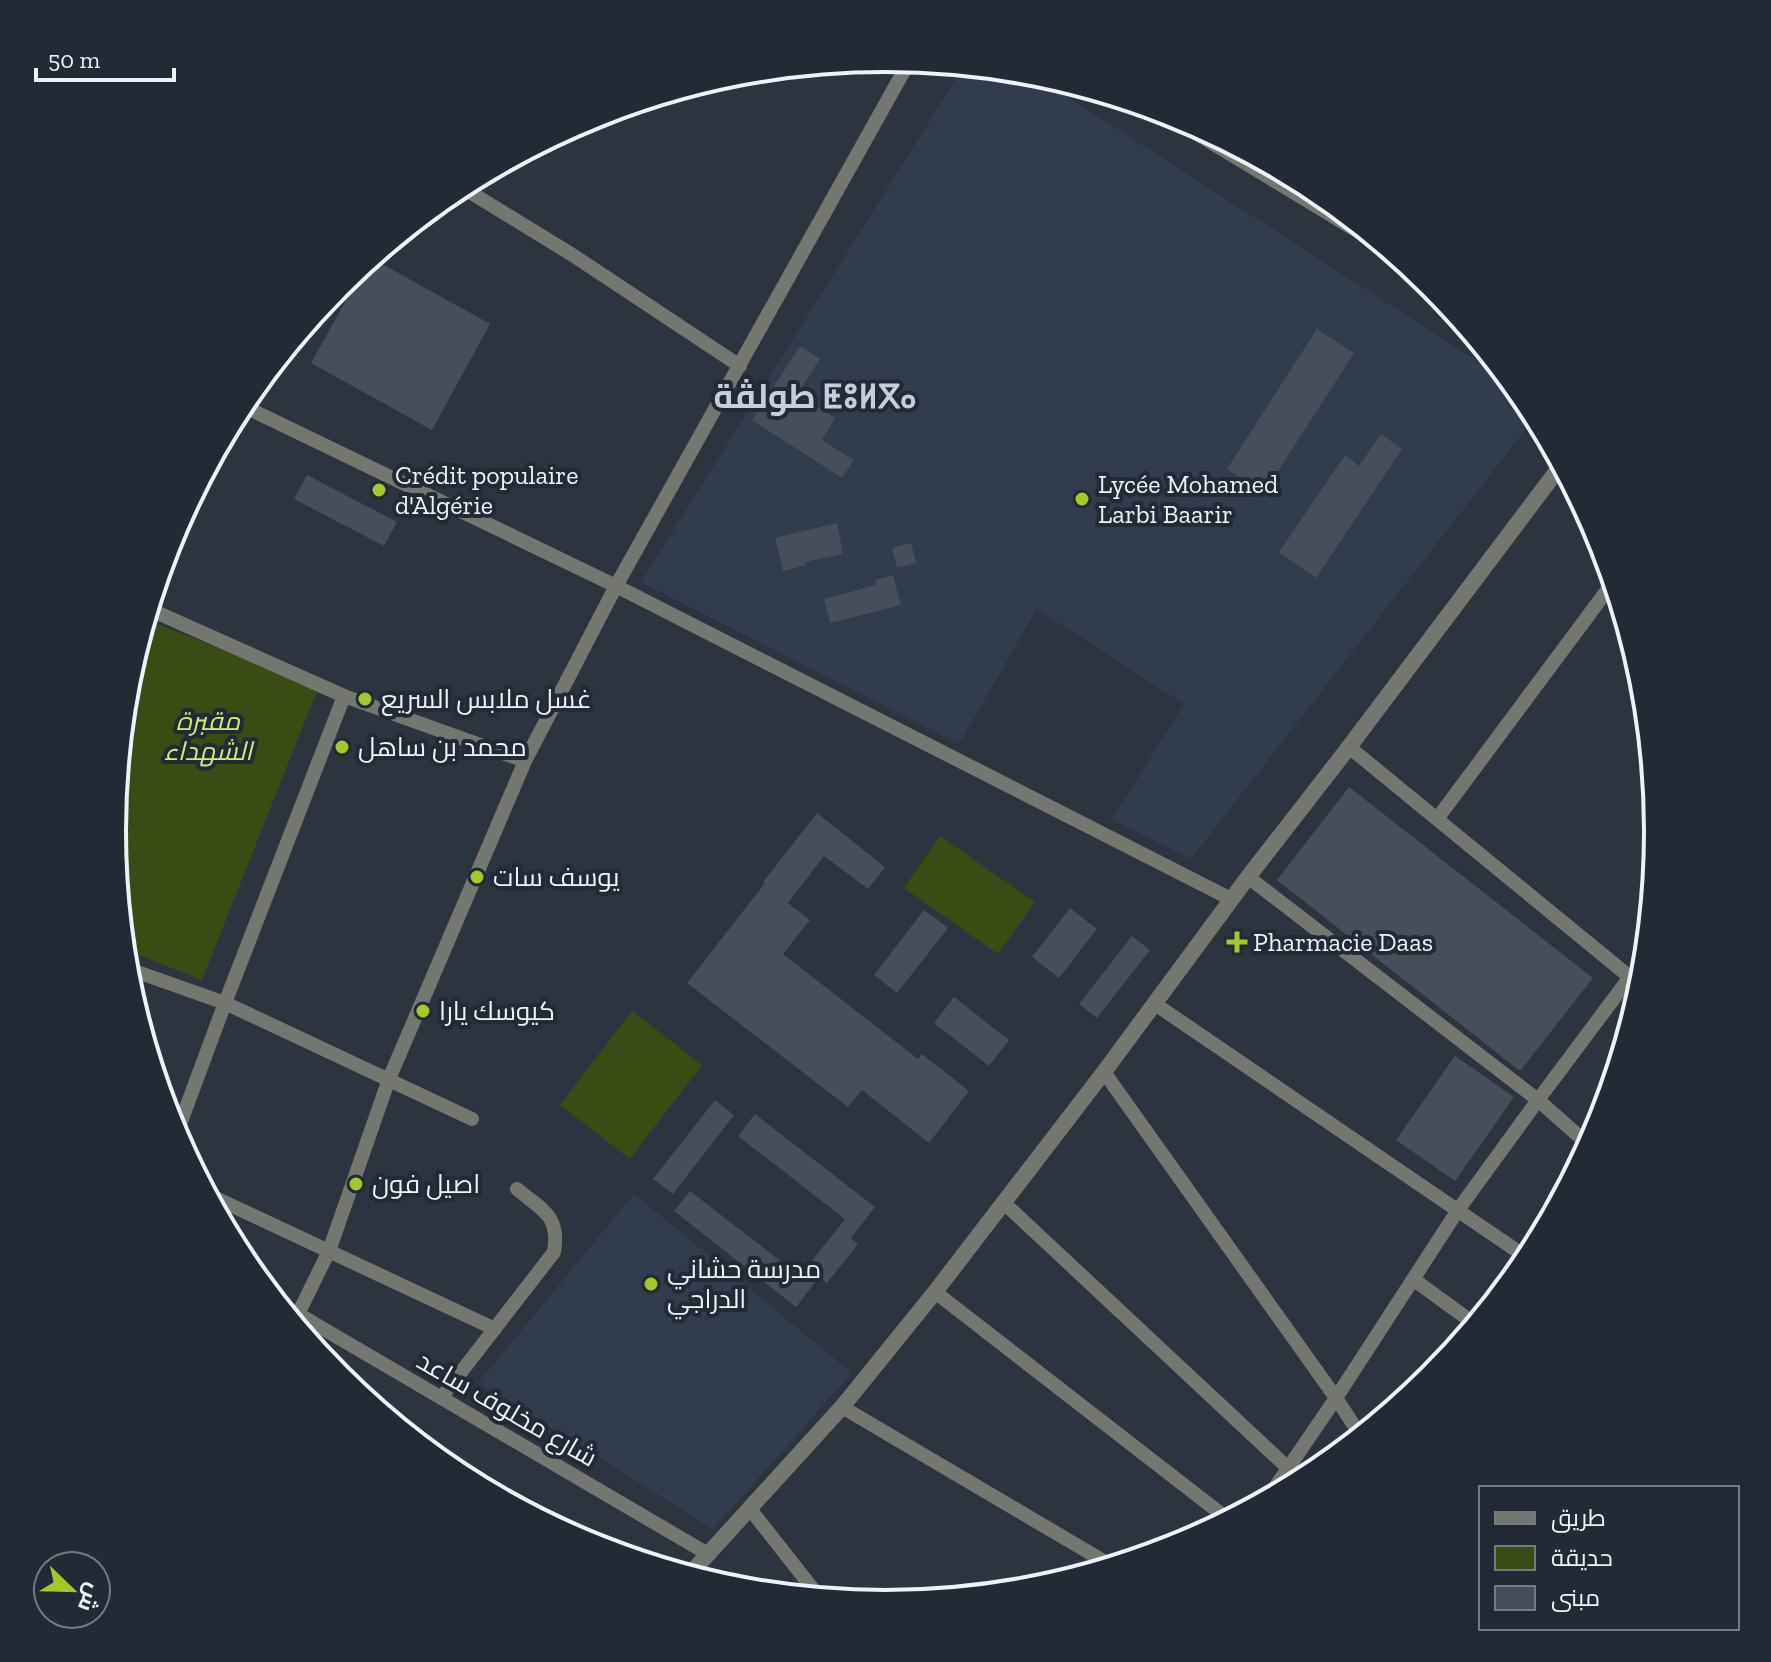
<svg xmlns="http://www.w3.org/2000/svg" width="1771" height="1662" viewBox="0 0 1771 1662" font-family="'Zilla Slab',Cairo,'Noto Sans Tifinagh',serif">
	<style>
		.built { fill: #313c4d }
		.green { fill: #3b4b14 }
		.building { fill: #464e5a }
		.lines { fill: none; stroke-linecap: round; stroke-linejoin: round }
		.minor { stroke: #747770; stroke-width: 14 }
		.tertiary { stroke: #747770; stroke-width: 16 }
		.poi-dot { fill: #a1c92a; stroke: #232a35; stroke-width: 3 }
		.labels { text-anchor: middle; stroke-width: 8; stroke-linejoin: round; paint-order: stroke }
		.poi-label { font-size: 26px; fill: #edf2f9; stroke: #232a35; text-anchor: start }
		.park-label { font-size: 26px; font-style: italic; fill: #cbf079; stroke: #232a35 }
		.street-label { font-size: 26px; fill: #edf2f9; stroke: #232a35 }
		.district-label { font-size: 34px; font-weight: bold; fill: #c4cedc; stroke: #232a35 }
		.rim { fill: none; stroke: #edf2f9; stroke-width: 4 }
	</style>
	<rect width="100%" height="100%" fill="#2d343f"/>
	<path class="built" d="M964,66l65,6 487,314 12,16 8,14 -345,443 -79,-40 72,-115 -147,-95 -78,135 -318,-162z
		M634,1194l218,179 -139,156 -234,-147z
		M444,1464h1l179,91 -35,-10 -133,-72z"/>
	<path class="green" d="M146,620l173,66 -117,294 -78,-31 -11,-118 14,-151z
		M940,836l95,66 -37,52 -94,-66z
		M632,1011l70,54 -72,94 -70,-54z"/>
	<path class="building" d="M371,258l119,66 -58,106 -121,-67 57,-102z
		M1317,329l37,24 -90,140 -37,-24z
		M800,346l20,13 -23,35 38,24 -13,22 32,20 -12,18 -90,-58z
		M1381,434l21,15 -86,129 -37,-26 66,-97 14,11z
		M307,475l90,47 -13,24 -90,-47z
		M837,523l6,31 -38,8 1,3 -23,6 -8,-33z
		M911,543l5,20 -19,5 -5,-20z
		M893,575l8,30 -71,18 -6,-24 52,-14 -1,-5z
		M1349,787l244,191 -73,93 -243,-191z
		M817,813l68,54 -17,22 -44,-33 -36,47 22,17 -27,34 135,105 4,-5 47,37 -40,52 -67,-53 -14,17 -161,-124 78,-100 -2,-1z
		M1070,908l27,21 -38,49 -27,-21z
		M924,910l24,18 -51,65 -23,-18z
		M1132,936l18,14 -53,68 -18,-14z
		M954,997l55,43 -20,26 -55,-43z
		M1455,1056l59,41 -59,84 -59,-41z
		M715,1100l19,15 -61,79 -20,-15z
		M755,1114l120,93 -24,31 7,6 -31,39 -8,-6 -23,30 -122,-96 16,-20 110,85 45,-57 -107,-83z"/>
	<g class="lines">
		<path class="minor" d="M1156,109l239,145
			M460,186l111,68 169,112
			M241,405l375,181 615,313
			M149,609l195,87
			M1349,747l293,240
			M1437,819l177,-238
			M1248,877l290,223 52,46
			M126,968l99,35 119,-307 181,65
			M130,991l7,-18
			M1155,1004l374,255
			M1104,1072l232,326 25,38
			M176,1135l49,-132 247,116
			M207,1194l288,135
			M1003,1202l285,266
			M1413,1279l63,46
			M935,1292l294,228
			M281,1307l17,7 410,240
			M298,1314l31,-63 60,-172 136,-318 91,-175 294,-526
			M441,1398l113,-146c6,-37 -11,-41 -37,-63
			M842,1407l270,159
			M1267,1499l69,-101 122,-188 80,-110 92,-123
			M750,1509l70,89"/>
		<path class="tertiary" d="M689,1575l153,-168 93,-115 169,-220 144,-195 101,-130 213,-283"/>
	</g>
	<g class="poi-dot">
		<circle cx="379" cy="490" r="8"/>
		<circle cx="1082" cy="499" r="8"/>
		<circle cx="365" cy="699" r="8"/>
		<circle cx="342" cy="747" r="8"/>
		<circle cx="477" cy="877" r="8"/>
		<path d="M1233 930h8v8h8v8h-8v8h-8v-8h-8v-8h8z"/>
		<circle cx="423" cy="1011" r="8"/>
		<circle cx="356" cy="1184" r="8"/>
		<circle cx="651" cy="1284" r="8"/>
	</g>
	<g class="labels">
		<g class="poi-label">
			<text x="395" y="484">Crédit populaire<tspan x="395" dy="30">d'Algérie</tspan></text>
			<text x="1098" y="493">Lycée Mohamed<tspan x="1098" dy="30">Larbi Baarir</tspan></text>
			<text x="381" y="708">غسل ملابس السريع</text>
			<text x="358" y="756">محمد بن ساهل</text>
			<text x="493" y="886">يوسف سات</text>
			<text x="1253" y="951">Pharmacie Daas</text>
			<text x="439" y="1020">كيوسك يارا</text>
			<text x="372" y="1193">اصيل فون</text>
			<text x="667" y="1278">مدرسة حشاني<tspan x="667" dy="30">الدراجي</tspan></text>
		</g>
		<g class="park-label">
			<text x="208" y="730">مقبرة<tspan x="208" dy="30">الشهداء</tspan></text>
		</g>
		<g class="street-label">
			<text transform="translate(507 1409) rotate(30)" y="9">شارع مخلوف ساعد</text>
		</g>
		<g class="district-label">
			<text x="815" y="408">طولڤة ⵟⵓⵍⴳⴰ</text>
		</g>
	</g>
	<path d="M0 0H1771V1662H0ZM126 831a759 759 0 1 1 1518 0a759 759 0 1 1-1518 0Z" fill="#232a35" fill-rule="evenodd"/>
	<path class="rim" d="M126 831a759 759 0 1 1 1518 0a759 759 0 1 1-1518 0Z"/>
	<rect x="1479" y="1486" width="260" height="144" fill="#232a35" stroke="#747a83" stroke-width="2"/>
	<rect x="1495" y="1512" width="40" height="12" fill="#747770" stroke="#747a83" stroke-width="2"/>
	<text x="1551" y="1526" font-size="24" fill="#edf2f9">طريق</text>
	<rect x="1495" y="1546" width="40" height="24" fill="#3b4b14" stroke="#747a83" stroke-width="2"/>
	<text x="1551" y="1566" font-size="24" fill="#edf2f9">حديقة</text>
	<rect x="1495" y="1586" width="40" height="24" fill="#464e5a" stroke="#747a83" stroke-width="2"/>
	<text x="1551" y="1606" font-size="24" fill="#edf2f9">مبنى</text>
	<g transform="translate(72 1590) rotate(113)"><circle r="38" fill="#232a35" stroke="#747a83" stroke-width="2"/>
	<path d="M0-6L14 30L0 20L-14 30Z" fill="#a1c92a"/>
	<text y="-12" font-size="22" font-weight="bold" text-anchor="middle" fill="#edf2f9">ش</text>
	</g>
	<path d="M36 68v12h138v-12" fill="none" stroke="#edf2f9" stroke-width="4"/>
	<text x="48" y="68" font-size="24" fill="#edf2f9" stroke="#232a35" stroke-width="6" paint-order="stroke">50 m</text>
</svg>
